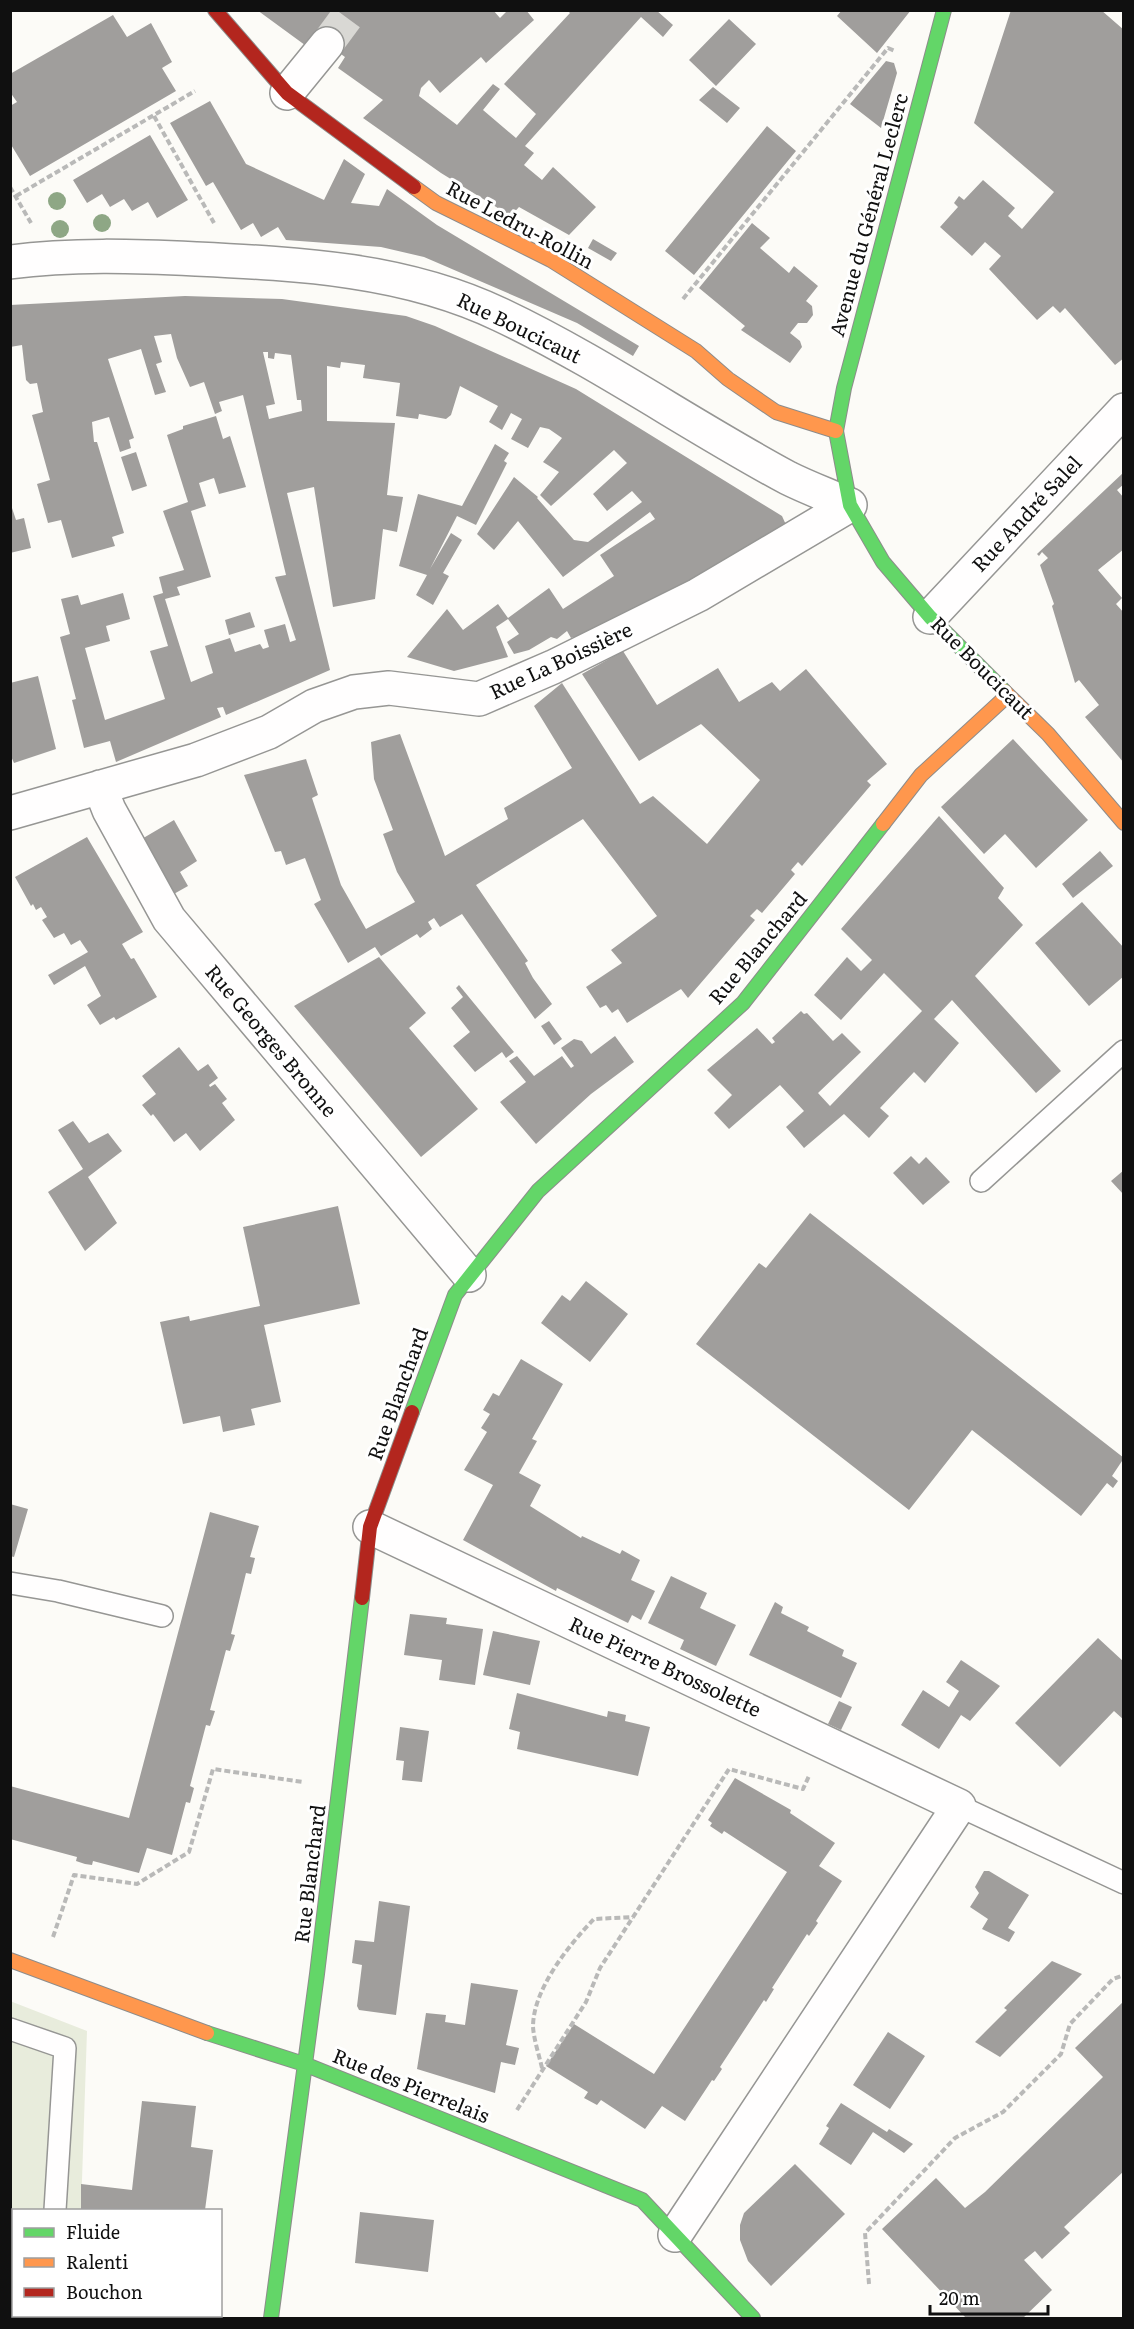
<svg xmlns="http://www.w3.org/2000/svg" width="1134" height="2329" viewBox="0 0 1134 2329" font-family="Literata,serif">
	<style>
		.cemetery { fill: #e8ecdc }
		.building { fill: #a09e9c; fill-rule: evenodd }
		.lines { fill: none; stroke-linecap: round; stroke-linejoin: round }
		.street-tunnel { stroke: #d9d8d4; stroke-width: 33; stroke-dasharray: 33 16; stroke-linecap: butt }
		.lane-casing { stroke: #969694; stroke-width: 24 }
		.street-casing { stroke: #969694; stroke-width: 36 }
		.fast-casing { stroke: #8d8c8b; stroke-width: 16 }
		.slow-casing { stroke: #8d8c8b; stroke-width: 16 }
		.jam-casing { stroke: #8d8c8b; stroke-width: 16 }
		.path { stroke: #b9b9b8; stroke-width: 4; stroke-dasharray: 6 3; stroke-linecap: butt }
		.lane { stroke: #fffefe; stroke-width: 21 }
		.street { stroke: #fffefe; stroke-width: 33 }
		.fast { stroke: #63d668; stroke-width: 14 }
		.slow { stroke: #ff974d; stroke-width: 14 }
		.jam { stroke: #b3261e; stroke-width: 14 }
		.tree { fill: #8ea785 }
		.labels { text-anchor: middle; stroke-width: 6; stroke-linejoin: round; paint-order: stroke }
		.street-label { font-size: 20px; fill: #101010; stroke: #fff }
	</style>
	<rect width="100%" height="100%" fill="#fcfbf7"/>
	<path class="cemetery" d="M10,2001l77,30 -6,179h-67v106h63v2h-66z"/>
	<path class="building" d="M257,10h236l7,8 8,-8h18l8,10 -48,43 -5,-6 -41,36 -11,-13 -8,8 -2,8 38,29 36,-41 7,5 -17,21 33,28 20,-24 -32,-30 66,-71 -3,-3h89l17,15 -10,12 -22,-20 -116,129 9,7 -10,12 18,15 11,-13 43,40 -27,28 -50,-28 -8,9 -70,-43 -78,-55 20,-18 -45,-32 7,-11 -28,-20 -8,11z
		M842,10h69l-34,43 -40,-37z
		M1011,10h90l23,20v328l-9,7 -50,-57 -5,5 -7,-7 -16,14 -48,-51 12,-13 -16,-14 -13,14 -32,-29 18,-20 -4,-4 5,-7 5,4 19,-20 32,28 -7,8 14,13 32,-37 -80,-69z
		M113,15l14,22 24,-14 21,39 -10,6 14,23 -146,85 -20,-33v-37l7,-4 -7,-10v-18z
		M729,19l27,25 -40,42 -27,-26z
		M886,61l8,2 3,10 -16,55 -31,-24z
		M713,87l27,21 -13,15 -28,-23z
		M210,101l36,63 78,36 20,-41 21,15 -14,29 28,3 8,-17 50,36 202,121 -6,10 -56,-33 -153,-66 -43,-10 -95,-7 -8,-13 -17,10 -8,-14 -12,7 -28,-48 -7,4 -36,-63z
		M767,126l29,25 -102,124 -29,-24z
		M150,135l38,65 -31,18 -9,-16 -16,9 -8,-12 -14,8 -8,-13 -15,9 -14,-23z
		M752,223l18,15 -10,10 29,25 5,-7 24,20 -12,15 6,5 1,9 -6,8h-9l-8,10 10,8 2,6 -12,16 -49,-33 4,-4 -46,-38z
		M593,239l24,14 -6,8 -23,-13z
		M185,296l97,3 124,17 29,10 141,63 206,127 5,11 -167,97 -49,14 -4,-7 -10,8 -6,-2 -22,13 -15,4 -7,-12 12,-8 -11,-15 -12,8 12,30 -54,14 -47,-14 40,-48 16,21 35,-26 10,14 41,-30 14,21 51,-33 -14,-21 55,-36 -5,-7 -87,65 -45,-56 -24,29 -17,-16 37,-57 24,20 -1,1 37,42 14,2 54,-40 -10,-11 -25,20 -14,-17 34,-31 -13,-13 -63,56 -11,-11 19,-23 -16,-10 19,-24 -13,-9 -9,-2 -12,21 -17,-9 11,-20 -11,-6 -9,17 -13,-8 9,-16 -38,-20 -9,29 -5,4 -27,-5 -1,5 -22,-3 4,-33 -37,-5 2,-13 -24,-3 -1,6 -13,-2v55l68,2 -8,72 16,2 -6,35 -14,-3 -8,70 -42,8 -19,-120 -27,6 43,177 -104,45 -3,-8 -6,1 4,9 -105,45 -6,-21 -26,7 -12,-48 4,-1 -16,-62 10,-3 -9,-35 17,-4 3,10 42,-12 7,26 -24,7 4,15 -25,7 20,72 60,-21 -15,-48 18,-5 -15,-50 10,-3 -4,-16 25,-7 -21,-59 25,-9 -21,-67 16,-6v-3l33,-10 7,23 7,-3 16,51 -27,7 -5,-16 -15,5 7,23 -15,5 20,66 -34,10 3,8 -15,4 26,83 22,-9 -8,-27 25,-8 5,14 25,-8 3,5 6,-2 -5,-17 21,-6 5,18 6,-2 -21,-63 11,-2 -43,-180 -24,7 3,9 -7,3 -11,-32 -14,5 -13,-29 -6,-24 -17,2 8,26 -6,2 10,28 -11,3 -14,-46 -33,10 26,79 -5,2 2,8 -11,4 -11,-35 -17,5 2,20h3l27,91 -12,4 3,9 -43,12 -11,-38 -13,3 -11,-39 13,-4 -18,-65 11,-3 -6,-29 -7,1 -4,-4 -4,-35 -12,2v-42zM263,352h5v6l6,1 1,-6 16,2 6,45h4l1,11 -33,8 -3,-13 9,-2z
		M495,444l14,9 -5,8 3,2 -31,62 -19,-9 -27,53 21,-36 11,7 -19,33 6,3 -16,29 -17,-10 11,-20 -28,-9 19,-72 44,12z
		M136,452l11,34 -15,5 -11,-34z
		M1124,472v12l-7,6 7,8v51l-26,21 24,28 -6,6 8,9v150l-39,-46 14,-12 -20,-25 -4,3 -23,-77 2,-2 -14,-39 8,-7 -6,-6 -3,4 -2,-2z
		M10,502l6,18 8,-2 7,30 -21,5z
		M250,612l5,15 -26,8 -4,-15z
		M623,651l34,54 61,-37 21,34 33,-20 8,9 26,-22 81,95 -20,17 4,4 -69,81 -4,-4 -7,8 4,4 -33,39 -5,-4 -7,7 5,4 -67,78 -7,-9 -54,34 -9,-14 -6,4 -6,-8 -6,3 -14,-21 36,-24 -11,-13 46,-34 -74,-97 -107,66 52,76 -3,2 8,15 19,26 -17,15 -73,-105 -22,13 -6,-9 -6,4 4,7 -12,9 -3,-4 -36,22 -6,-9 -27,16 -34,-59 7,-4 -16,-42 -19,7 -5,-14 -6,1 -31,-77 62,-16 12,36 -6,3 29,87 25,44 49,-27 -18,-30 -14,-38 10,-4 -19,-51 -3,-37 29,-8 45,122 63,-37 -4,-11 68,-40 -38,-62 28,-23 78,121 13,-8 54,48 53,-64 -59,-56 -62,37 -57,-87z
		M38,676l18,73 -42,14 -4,-9v-71z
		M1013,739l75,81 -52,48 -31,-34 -21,20 -43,-47z
		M939,816l65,72 -6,10 25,27 -48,51 86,95 -25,22 -84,-93 -18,19 25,24 -34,40 -11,-11 -34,36 9,8 -20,22 -25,-24 -40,34 -18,-21 18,-16 -24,-26 -51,44 -15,-16 18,-18 -25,-25 50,-42 15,16 3,-2 -3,-4 29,-27 3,3 3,-1 26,28 9,-8 19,19 -43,41 12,13 92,-95 -38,-38 -43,47 -27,-25 33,-38 14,14 11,-11 -31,-31z
		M174,820l23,41 -17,11 8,14 -16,9 -32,-55z
		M87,837l56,95 -21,12 9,15 3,-1 23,39 -41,23 -2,-3 -14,8 -13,-20 14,-9 -16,-30 -31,19 -6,-10 40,-23 -8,-12 -9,5 -7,-12 -10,5 -12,-18 5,-3 -6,-10 -5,3 -3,-6 -2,2 -16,-29z
		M1100,851l13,15 -40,32 -11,-14z
		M1082,902l42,46v28l-35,30 -54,-63z
		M379,957l47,56 -17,15 69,81 -57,48 -127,-151z
		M459,985l55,67 -8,6 -4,-6 -27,20 -22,-26 17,-14 -19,-24 12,-11 -7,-9z
		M549,1021l13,18 -8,6 -13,-19z
		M615,1036l19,26 -43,32 -55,50 -36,-42 26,-20 -17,-21 8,-5 17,20 28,-20 9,12 3,-2 -13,-18 13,-9 8,2 9,13z
		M179,1047l19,24 10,-7 10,14 -9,7 1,2 5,-3 12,15 -5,4 13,17 -35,31 -14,-18 -12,9 -21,-28 -2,2 -9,-11 14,-11 -14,-18z
		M73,1121l16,22 19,-10 14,18 -34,26 29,46 -32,28 -37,-59 35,-23 -25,-39z
		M911,1156l8,8 7,-7 24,25 -27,23 -30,-32z
		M1124,1170v25l-13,-14z
		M338,1206l22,98 -96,21 17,77 -30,7 4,16 -32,7 -3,-16 -37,8 -23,-102 29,-6 1,5 70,-15 -17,-79z
		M810,1213l314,245 -12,18 6,5 -5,7 -6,-5 -26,33 -109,-86 -63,80 -213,-166 63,-81 7,5z
		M586,1281l42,33 -38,48 -49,-39 21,-28 8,6z
		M521,1359l42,25 -31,55 5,2 -18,32 22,12 -11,21 51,32 1,-2 38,18 2,-4 18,10 -9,20 24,11 -14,29 -9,-5 -4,8 -71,-35 -1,3 -93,-51 30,-55 -29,-15 23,-38 -6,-4 9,-14 -7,-4 10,-17 6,3z
		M10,1504l18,5 -14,48 -4,-1z
		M210,1512l49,14 -9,31 5,1 -4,16 -5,-1 -15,61 4,1 -5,16 -4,-1 -16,60 5,1 -5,15 -4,-1 -16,61 4,2 -4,15 -4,-1 -14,53 -25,-7 -8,25 -46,-12 -1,4 -7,-1 -9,-3 1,-4 -67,-18v-53l119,32z
		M671,1576l36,17 -7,15 36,17 -20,41 -36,-17 4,-9 -36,-17z
		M775,1602l8,5 -2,6 28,14 -2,4 37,19 -2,6 15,7 -16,35 -92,-43z
		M410,1614l37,4 -1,6 37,5 -8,56 -36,-5 3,-20 -38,-5z
		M493,1631l47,10 -10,44 -47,-10z
		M1098,1638l26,24v58l-10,-9 -54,56 -45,-44z
		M961,1660l39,26 -30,35 -9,-6 -22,34 -38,-24 22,-35 26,17 10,-16 -13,-9z
		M517,1693l90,24 1,-6 18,4 -1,6 25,6 -12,49 -121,-27 3,-17 -11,-3z
		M839,1701l13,6 -11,23 -13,-6z
		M400,1727l29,4 -7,51 -20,-2 2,-19 -8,-1z
		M735,1778l56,32 -1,3 45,30 -16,23 23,15 -26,40 2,2 -9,13 -2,-2 -35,54 2,1 -8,13 -2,-2 -44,67 2,2 -8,12 -2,-1 -27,41 -23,-15 -17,23 -44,-29 -4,5 -13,-7 4,-6 -42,-26 28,-42 80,50 133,-202 -63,-41 -2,3 -12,-8 2,-3 -4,-3z
		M984,1871h5l40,24 -21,33 7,4 -6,10 -27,-13 6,-10 -18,-12 9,-14 -4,-6z
		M379,1901l31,5 -14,109 -37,-5 -2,-4 5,-41 -10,-2 3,-23 19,2z
		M1052,1961l30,13 -82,83 -25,-15 32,-32 -3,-2z
		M471,1983l47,7 -12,55 13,3 -4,17 -14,-3 -6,31 -78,-24 9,-56 20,2 -1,7 20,3z
		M1124,2001v170l-60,56 6,6 -28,26 -7,-8 -11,9 28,30 -29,28h-57l-84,-89 54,-51 29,30 20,-16 118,-115 -28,-29z
		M888,2032l37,24 -35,53 -37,-24z
		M142,2101l54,5 -5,41 22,3 -8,60h-124v-26l51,6z
		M841,2103l46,29 2,-3 24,15 -9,9 -31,-21 -22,33 -32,-21 10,-16 -3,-2z
		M795,2164l50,50 -74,72 -23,-25 -8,-21v-15l4,-12z
		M360,2212l74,8 -6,52 -73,-9z
		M143,2316h47v2h-48z"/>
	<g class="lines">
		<path class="street-tunnel" d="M327,44l25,-34"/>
		<g class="lane-casing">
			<path id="lane" d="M981,1181l143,-130
				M10,1583l48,8 104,25
				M959,1806l165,77
				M10,2029l55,19 -10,162
				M49,2318v-2"/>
		</g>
		<g class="street-casing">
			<path id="street" d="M287,93l40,-49
				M10,262c62,-8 124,-6 186,-3 104,5 209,10 305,56 99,47 190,111 287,163 20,10 42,18 62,27
				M930,617l194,-207
				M100,787l9,23 60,109 300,356
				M10,813l186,-53 73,-28 45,-26 40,-14 35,-4 90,11 74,-32 145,-72 152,-90
				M370,1527l589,279 -284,429"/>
		</g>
		<g class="fast-casing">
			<path id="fast" d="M944,10l-100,378 -8,43 14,74 33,57 47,55 74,74
				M412,1412l43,-117 83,-104 205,-188 140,-179
				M207,2033l97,31 338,136 111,118
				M271,2318l46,-344 45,-376"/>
		</g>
		<g class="slow-casing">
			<path id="slow" d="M414,187l22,16 115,57 145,91 32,28 48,33 60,19
				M1004,691l44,43 76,89
				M883,824l38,-49 87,-80
				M10,1960l197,73"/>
		</g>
		<g class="jam-casing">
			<path id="jam" d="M215,10l72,83 127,94
				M362,1598l8,-71 42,-115"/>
		</g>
		<path class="path" d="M154,116l60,107
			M10,187l21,36
			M16,196l179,-105
			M683,299l205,-251 7,3
			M53,1937l21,-62 63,9 52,-32 24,-83 90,13
			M542,2068c-3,-13 -8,-28 -9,-41 0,-38 36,-82 61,-108l39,-2
			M517,2110l69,-108 14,-34 129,-199 74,20 6,-13
			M869,2284l-4,-51 90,-95 48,-26 58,-58 9,-30 43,-45 11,-4"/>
		<use href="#lane" class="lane"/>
		<use href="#street" class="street"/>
		<use href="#fast" class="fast"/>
		<use href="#slow" class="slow"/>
		<use href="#jam" class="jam"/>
	</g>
	<g class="tree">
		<circle cx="57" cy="201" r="9"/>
		<circle cx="102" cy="223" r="9"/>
		<circle cx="60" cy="229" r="9"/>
	</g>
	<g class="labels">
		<g class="street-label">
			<text transform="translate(869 215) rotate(-75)" y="7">Avenue du Général Leclerc</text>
			<text transform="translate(520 225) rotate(28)" y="7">Rue Ledru-Rollin</text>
			<text transform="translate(519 328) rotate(26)" y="7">Rue Boucicaut</text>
			<text transform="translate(1027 514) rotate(-47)" y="7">Rue André Salel</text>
			<text transform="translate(561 661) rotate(-25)" y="7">Rue La Boissière</text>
			<text transform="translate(982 668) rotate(45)" y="7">Rue Boucicaut</text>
			<text transform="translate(758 948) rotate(-50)" y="7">Rue Blanchard</text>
			<text transform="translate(271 1041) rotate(50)" y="7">Rue Georges Bronne</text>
			<text transform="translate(398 1394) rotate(-70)" y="7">Rue Blanchard</text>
			<text transform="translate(665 1667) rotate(25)" y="7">Rue Pierre Brossolette</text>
			<text transform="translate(310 1874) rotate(-83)" y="7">Rue Blanchard</text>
			<text transform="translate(411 2086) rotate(22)" y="7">Rue des Pierrelais</text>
		</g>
	</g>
	<rect width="1134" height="2329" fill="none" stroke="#101010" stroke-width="24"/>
	<rect x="12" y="2209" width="210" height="108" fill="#ffffff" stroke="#9f9f9f" stroke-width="1.5"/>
	<rect x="24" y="2228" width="30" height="9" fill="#63d668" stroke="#9f9f9f" stroke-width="1.5"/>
	<text x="66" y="2239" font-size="18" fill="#101010">Fluide</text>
	<rect x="24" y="2258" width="30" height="9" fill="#ff974d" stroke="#9f9f9f" stroke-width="1.5"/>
	<text x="66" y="2269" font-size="18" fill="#101010">Ralenti</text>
	<rect x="24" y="2288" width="30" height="9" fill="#b3261e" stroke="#9f9f9f" stroke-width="1.5"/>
	<text x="66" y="2299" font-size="18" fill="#101010">Bouchon</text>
	<path d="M930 2305v9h118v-9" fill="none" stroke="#101010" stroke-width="3"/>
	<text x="939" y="2305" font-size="18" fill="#101010" stroke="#ffffff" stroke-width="4.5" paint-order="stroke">20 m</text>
</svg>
